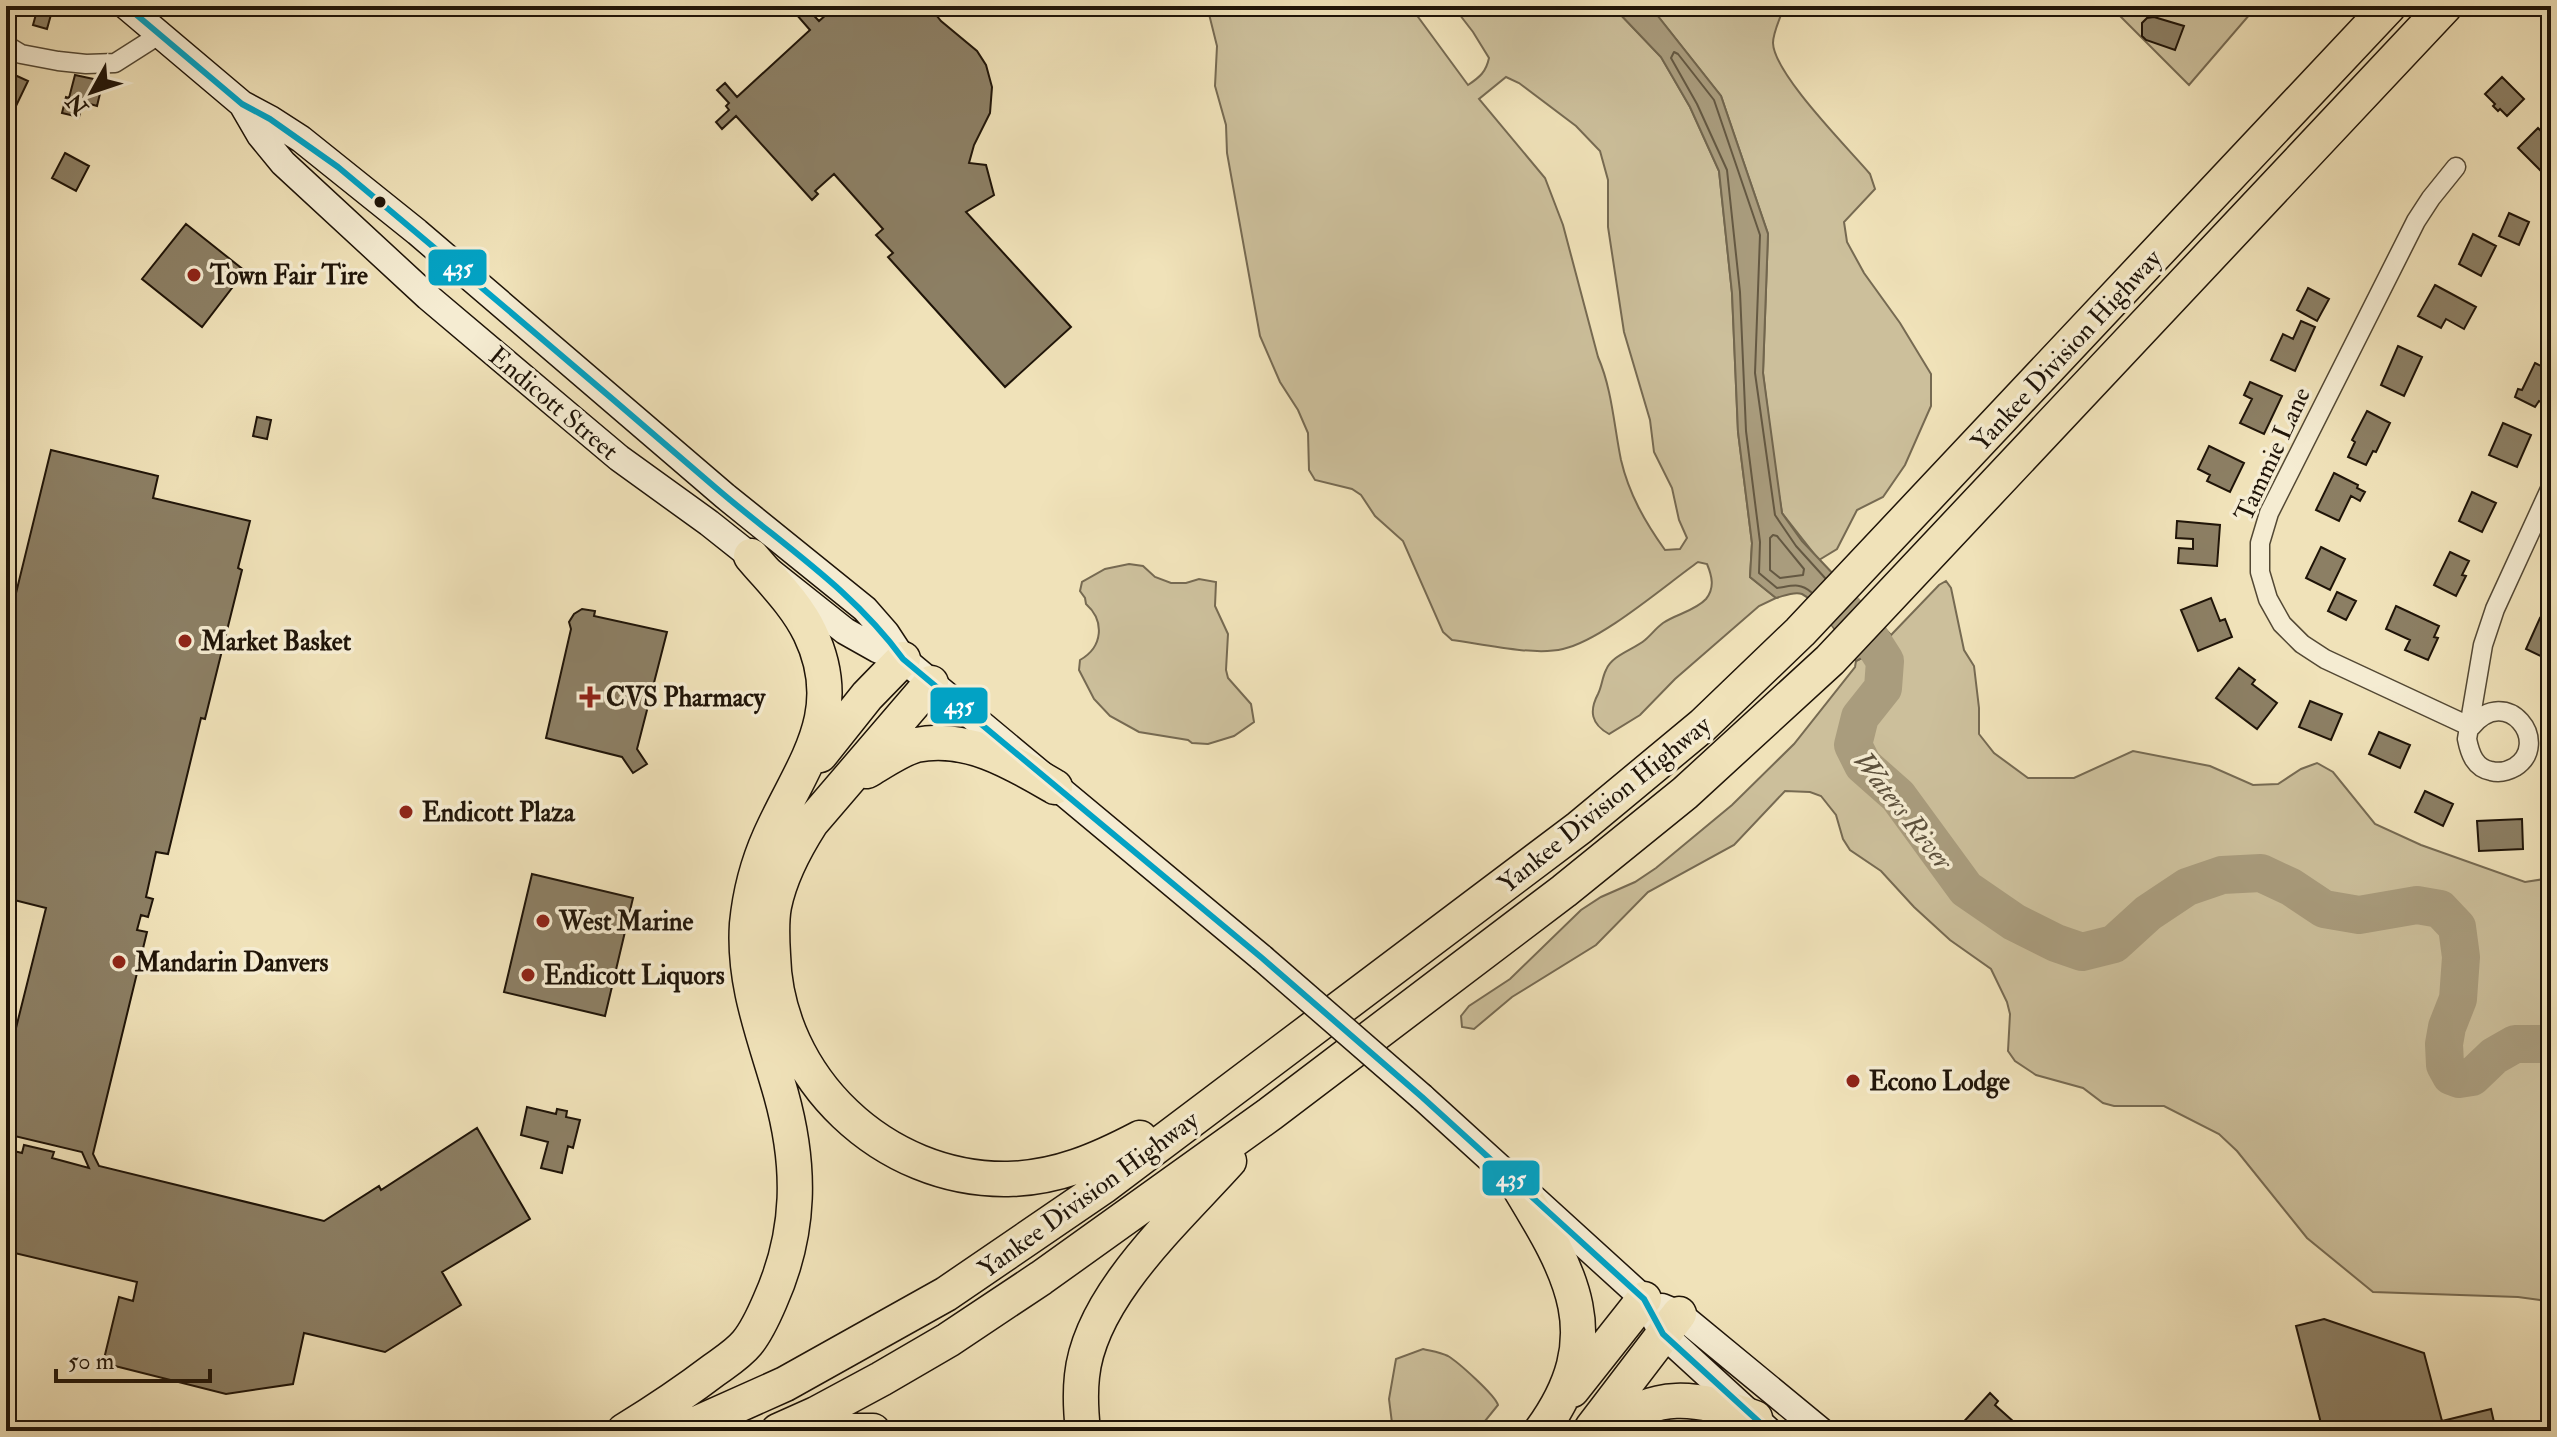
<svg xmlns="http://www.w3.org/2000/svg" width="2557" height="1437" viewBox="0 0 2557 1437" font-family="'IM FELL Double Pica',serif">
	<style>
		.green { fill: #ccbf9b; stroke: #766a52; stroke-width: 2; fill-rule: evenodd }
		.water { fill: #a99c7d; stroke: #72664e; stroke-width: 2 }
		.lines { fill: none; stroke-linecap: round; stroke-linejoin: round }
		.shore { stroke: #645842; stroke-width: 2 }
		.river { stroke: #a99c7d; stroke-width: 38 }
		.building { fill: #8c7f64; stroke: #1f1408; stroke-width: 2 }
		.street-casing { stroke: #534834; stroke-width: 21 }
		.secondary-casing { stroke: #1f1408; stroke-width: 29 }
		.highway-casing { stroke: #1f1408; stroke-width: 37 }
		.street { stroke: #f5ecd2; stroke-width: 18 }
		.secondary { stroke: #f5ecd2; stroke-width: 26 }
		.highway { stroke: #f0e2b9; stroke-width: 34 }
		.secondary-bridge-casing { stroke: #1f1408; stroke-width: 29; stroke-linecap: butt }
		.secondary-bridge { stroke: #f5ecd2; stroke-width: 26 }
		.bus-1-casing { stroke: #f5ecd2; stroke-width: 12 }
		.bus-1 { stroke: #02a2c4; stroke-width: 6 }
		.bus-dot { fill: #1f1408; stroke: #f5ecd2; stroke-width: 3 }
		.poi-dot { fill: #8f2418; stroke: #f5ecd2; stroke-width: 3 }
		.labels { text-anchor: middle; stroke-width: 7; stroke-linejoin: round; paint-order: stroke }
		.poi-label { font-size: 26px; font-weight: bold; fill: #1f1408; stroke: #f5ecd2; text-anchor: start }
		.street-label { font-size: 26px; fill: #1f1408; stroke: #f5ecd2 }
		.water-label { font-size: 28px; font-style: italic; fill: #5d513d; stroke: #f5ecd2 }
		.line-badge { stroke: #f5ecd2; stroke-width: 3 }
		.badge-label { font-size: 22px; text-anchor: middle; font-weight: bold; fill: #fff }
	</style>
	<rect width="100%" height="100%" fill="#f0e2b9"/>
	<filter id="stains"><feTurbulence type="fractalNoise" baseFrequency=".0025" numOctaves="4"/><feColorMatrix values="0 0 0 0 .2 0 0 0 0 .09 0 0 0 0 .02 0 0 0 .5 -.17"/></filter>
	<radialGradient id="worn" r=".72"><stop offset=".6" stop-color="#630" stop-opacity="0"/><stop offset="1" stop-color="#630" stop-opacity=".3"/></radialGradient>
	<path class="green" d="M1207,6h203l58,79c12,-8 18,-13 21,-27l-16,-26 -20,-26h153l13,7 42,44 29,50 29,64 13,122 6,139 14,111 -2,34 26,21 -17,8 -84,73 -35,36 -31,19c-18,-10 -20,-23 -11,-40 4,-8 4,-16 8,-24 6,-15 27,-20 39,-30 6,-5 11,-12 18,-17 13,-9 32,-12 43,-24 9,-11 6,-23 1,-35l-9,-2c-35,25 -96,78 -135,87 -29,7 -81,-5 -111,-9l-9,-8 -40,-91 -28,-25 -14,-21 -9,-6 -37,-9 -6,-10 -1,-37 -10,-23 -18,-28 -20,-46 -33,-183 -1,-28 -11,-39 2,-40zM1506,77l13,6 57,43 24,25 8,29v47l16,105 26,88 4,32 18,36 7,32 8,18 -7,11 -15,1c-20,-28 -36,-56 -44,-90 -7,-34 -9,-71 -23,-103l-35,-132 -18,-47 -66,-79z
		M1641,6h143c-3,11 -11,26 -11,37 1,31 75,105 97,131l5,15 -31,33 3,20 17,31 36,50 31,51v32l-26,59 -22,32 -26,13 -20,39 -18,11 -37,-47 -7,-42 -12,-98 5,-139 -47,-138 -64,-81z
		M2110,6h147l-68,79z
		M1129,564l14,2 12,11 16,6h15l13,-4 17,3 -1,24 13,28 -2,36 2,8 23,26 3,18 -20,14 -26,8 -16,-1 -4,-3 -49,-8 -29,-16 -16,-17 -15,-29 1,-10c23,-13 25,-39 6,-56l-1,-6 -5,-7 2,-9 23,-13z
		M1946,581l5,7 13,62 10,16 5,42v26l15,19 34,25h46l59,-27 77,15 43,19 25,-1 23,-15 16,-6 16,9 42,52 46,21 104,37 26,-4v428l-11,-6 -22,-3 -145,-5 -66,-54 -70,-87 -18,-17 -55,-28h-50l-11,-3 -20,-15 -47,-13 -21,-14 -7,-10 2,-37 -3,-12 -16,-33 -41,-29 -36,-33 -33,-36 -31,-21 -7,-11 -7,-24 -15,-19 -11,-4 -25,-1 -51,54 -86,47 -52,53 -84,52 -38,32 -12,-2 -1,-11 8,-10 41,-27 71,-69 20,-13 34,-15 21,-14 76,-63 62,-61 61,-77 1,-6 14,-7 22,-20 47,-49z
		M1423,1349c8,2 17,3 25,7 10,6 47,39 50,49l-21,26h-84l-4,-32 7,-40z"/>
	<path class="water" d="M1606,6h35l16,9 64,81 47,138 -5,139 19,140 20,28 89,94 -21,19 -14,7c-12,-17 -36,-58 -54,-67 -8,-3 -18,2 -26,4l-26,-21 2,-34 -14,-111 -6,-139 -13,-122 -29,-64 -29,-50 -42,-44z"/>
	<g class="lines">
		<path class="shore" d="M1773,535l4,1 27,33 -1,6 -23,3 -10,-8v-32z
			M1811,592c-11,-10 -20,-6 -34,-4l-18,-15 1,-31 -14,-111 -6,-139 -13,-122 -30,-66 -26,-46 3,-6 4,2 36,46 46,135 -5,138 20,142 21,31 29,32"/>
		<path class="river" d="M1843,609l28,30 14,22 -2,27 -23,29 -7,28 10,20 35,31 68,93 48,33 42,21 26,9 32,-8 34,-31 39,-26 35,-12 39,-2 30,14 33,22 35,6 58,-10 23,4 17,18 4,30 -3,42 -11,28 -3,17 1,21 6,11 8,3 13,-2 22,-21 21,-12h36"/>
	</g>
	<path class="building" d="M789,6h16l14,15 17,-15h93l12,15 36,30 9,14 6,22 -2,26 -16,32 -5,18 17,2 8,30 -28,17 105,115 -66,60 -117,-130 5,-4 -17,-18 7,-6 -49,-55 -19,17 3,3 -6,6 -76,-84 -14,13 -6,-7 13,-12 -3,-4 3,-3 -12,-13 8,-7 12,14 73,-67z
		M38,7l14,4 -5,18 -14,-4z
		M2154,17l30,9 -9,24 -29,-10 -4,-4v-13l5,-5z
		M6,71l22,10 -12,25 -5,-2 -5,11z
		M75,75l28,6 -6,25 -14,-4 -4,15 -17,-4 4,-16 3,1z
		M2502,77l22,22 -17,17 -7,-7 -2,2 -5,-5 2,-2 -10,-10z
		M2538,128l13,13v22l-9,9 -24,-24z
		M65,153l24,13 -13,25 -24,-13z
		M2509,213l20,9 -10,23 -20,-9z
		M186,224l59,47 -43,56 -60,-48z
		M2473,234l23,12 -15,30 -22,-12z
		M2435,285l41,22 -12,22 -18,-10 -5,9 -23,-12z
		M2308,288l21,11 -12,22 -20,-11z
		M2301,321l14,6 -20,44 -24,-11 12,-26 10,5z
		M2398,346l24,11 -18,39 -23,-11z
		M2535,363l16,8v15l-8,17 -4,-2 -4,6 -20,-10 3,-8 4,1z
		M2250,382l32,14 -18,38 -24,-11 12,-24 -8,-4z
		M2367,411l23,12 -14,29 -3,-1 -7,14 -18,-8 7,-15 -3,-2z
		M257,417l14,3 -4,19 -14,-3z
		M2503,423l28,12 -14,32 -28,-12z
		M2209,446l35,17 -14,29 -23,-11 3,-6 -12,-6z
		M51,450l107,26 -5,22 97,23 -12,47 4,2 -37,149 -4,-1 -33,136 -12,-2 -10,45 7,2 -5,18 -7,-2 -4,15 10,2 -54,222 6,12 225,55 55,-35 2,4 96,-62 53,91 -88,53 19,33 -76,47 -81,-19 -11,51 -67,10 -123,-31 16,-66 14,4 4,-19 -131,-31v-102l16,4 2,-8 30,7 -2,6 37,10 -7,-16 -76,-18v-66l40,-160 -40,-10v-264z
		M2334,473l24,12 -1,3 8,4 -5,9 -9,-5 -12,25 -23,-11z
		M2472,492l24,11 -14,29 -23,-11z
		M2177,521l43,4 -3,41 -39,-3 1,-15 14,1v-10l-17,-1z
		M2321,547l24,12 -15,31 -24,-12z
		M2450,552l19,9 -7,14 4,1 -10,20 -22,-11z
		M2337,592l19,9 -10,19 -18,-9z
		M2211,598l9,23 5,-2 7,18 -34,14 -17,-41z
		M2396,606l43,20 -5,11 4,1 -10,22 -23,-10 5,-10 -24,-11z
		M582,609l13,2 -1,5 73,16 -30,117 10,15 -14,9 -11,-16 -76,-19 25,-109 -2,-7 5,-8z
		M2540,618l11,6v31l-2,5 -23,-11z
		M2239,668l16,12 -3,4 25,19 -20,26 -41,-31z
		M2310,701l32,13 -11,26 -32,-13z
		M2379,732l31,13 -10,23 -31,-14z
		M2425,791l28,13 -10,22 -28,-14z
		M2522,819l1,30 -44,2 -2,-30z
		M532,874l101,24 -28,118 -101,-24z
		M527,1107l29,7 1,-5 10,2 -1,6 14,3 -7,28 -5,-2 -6,27 -21,-5 7,-26 -27,-7z
		M2324,1319l100,34 18,68 49,-12 5,22h-173l-27,-105z
		M1990,1393l8,8 -3,4 19,17 -5,5 4,4h-52l-3,-3z"/>
	<g class="lines">
		<g class="street-casing">
			<path id="street" d="M6,45l15,9 37,7 28,3 29,-1 44,-28
				M2456,167l-25,31 -15,23 -147,292 -9,30v29l8,27 14,25 20,20 23,15 146,68
				M2471,727c36,-44 81,16 44,40 -7,4 -16,6 -24,4 -16,-3 -21,-17 -24,-32l16,-94 12,-36 56,-122"/>
		</g>
		<g class="secondary-casing">
			<path id="secondary" d="M126,6l116,98 28,15 31,20 116,93 308,264 140,113 21,24 17,26 359,299
				M242,104l18,31 23,28 145,134 147,124 44,37 90,65 136,108 32,18 26,10
				M1422,1097l222,202 19,35 106,97
				M1662,1307l17,7 142,117"/>
		</g>
		<g class="highway-casing">
			<path id="highway" d="M931,683l-120,140c-16,25 -31,53 -37,83 -3,16 -2,33 -1,49 3,123 111,226 235,224 49,-1 90,-19 132,-41
				M820,755l47,-59 36,-37
				M867,771c15,-9 32,-21 49,-26 50,-11 98,18 139,42
				M1516,1182c54,89 95,153 25,249
				M1572,1390l72,-91
				M1592,1428l87,-114
				M624,1431c31,-19 61,-39 90,-61 11,-8 24,-16 33,-27 10,-12 17,-28 23,-42 31,-69 31,-135 11,-207 -16,-57 -38,-109 -34,-170 3,-31 10,-59 23,-88 31,-70 79,-122 40,-203 -14,-29 -38,-52 -59,-77
				M680,1431l105,-47 161,-90 158,-108 475,-358 124,-103 97,-93 589,-626
				M778,1431l38,-17 65,-35 67,-39 93,-62 229,-164 294,-223 121,-98 145,-133 615,-654
				M851,1431h22
				M1083,1431c-2,-18 -3,-37 -1,-55 8,-80 95,-157 147,-215
				M1603,1431c53,-41 92,-35 152,-13"/>
		</g>
		<use href="#street" class="street"/>
		<use href="#secondary" class="secondary"/>
		<use href="#highway" class="highway"/>
		<g class="secondary-bridge-casing">
			<path id="secondary-bridge" d="M1262,958l160,139"/>
		</g>
		<use href="#secondary-bridge" class="secondary-bridge"/>
		<g class="bus-1-casing">
			<path id="bus-1" d="M126,6l116,98 28,15 68,48c127,106 253,213 378,321 65,56 136,101 187,171l359,299 160,139 222,202 19,35 106,97"/>
		</g>
		<use href="#bus-1" class="bus-1"/>
	</g>
	<circle class="bus-dot" cx="380" cy="202" r="7"/>
	<g class="poi-dot">
		<circle cx="194" cy="275" r="8"/>
		<circle cx="185" cy="641" r="8"/>
		<path d="M586 685h8v8h8v8h-8v8h-8v-8h-8v-8h8z"/>
		<circle cx="406" cy="812" r="8"/>
		<circle cx="543" cy="921" r="8"/>
		<circle cx="119" cy="962" r="8"/>
		<circle cx="528" cy="975" r="8"/>
		<circle cx="1853" cy="1081" r="8"/>
	</g>
	<g class="labels">
		<g class="poi-label">
			<text x="210" y="284">Town Fair Tire</text>
			<text x="201" y="650">Market Basket</text>
			<text x="606" y="706">CVS Pharmacy</text>
			<text x="422" y="821">Endicott Plaza</text>
			<text x="559" y="930">West Marine</text>
			<text x="135" y="971">Mandarin Danvers</text>
			<text x="544" y="984">Endicott Liquors</text>
			<text x="1869" y="1090">Econo Lodge</text>
		</g>
		<g class="street-label">
			<text transform="translate(2066 350) rotate(-47)" y="9">Yankee Division Highway</text>
			<text transform="translate(554 403) rotate(40)" y="9">Endicott Street</text>
			<text transform="translate(2272 454) rotate(-65)" y="9">Tammie Lane</text>
			<text transform="translate(1604 804) rotate(-39)" y="9">Yankee Division Highway</text>
			<text transform="translate(1088 1194) rotate(-36)" y="9">Yankee Division Highway</text>
		</g>
		<g class="water-label">
			<text transform="translate(1904 810) rotate(52)" y="10">Waters River</text>
		</g>
	</g>
	<g class="line-badge">
		<rect x="427" y="248" width="61" height="39" rx="8" fill="#02a2c4"/>
		<rect x="929" y="686" width="60" height="39" rx="8" fill="#02a2c4"/>
		<rect x="1481" y="1159" width="60" height="38" rx="8" fill="#02a2c4"/>
	</g>
	<g class="badge-label">
		<text x="458" y="275">435</text>
		<text x="959" y="713">435</text>
		<text x="1511" y="1186">435</text>
	</g>
	<rect width="2557" height="1437" fill="none" stroke="#f0e2b9" stroke-width="32"/>
	<rect x="8" y="8" width="2541" height="1421" fill="none" stroke="#1f1408" stroke-width="4"/>
	<rect x="16" y="16" width="2525" height="1405" fill="none" stroke="#1f1408" stroke-width="2"/>
	<g transform="translate(92 92) rotate(230)" stroke="#f5ecd2" stroke-width="6" paint-order="stroke">
	<path d="M0-6L14 30L0 20L-14 30Z" fill="#1f1408"/>
	<text y="-12" font-size="22" font-weight="bold" text-anchor="middle" fill="#1f1408">N</text>
	</g>
	<path d="M56 1369v12h154v-12" fill="none" stroke="#1f1408" stroke-width="4"/>
	<text x="68" y="1369" font-size="24" fill="#1f1408" stroke="#f5ecd2" stroke-width="6" paint-order="stroke">50 m</text>
	<rect width="100%" height="100%" filter="url(#stains)"/>
	<rect width="100%" height="100%" fill="url(#worn)"/>
</svg>
